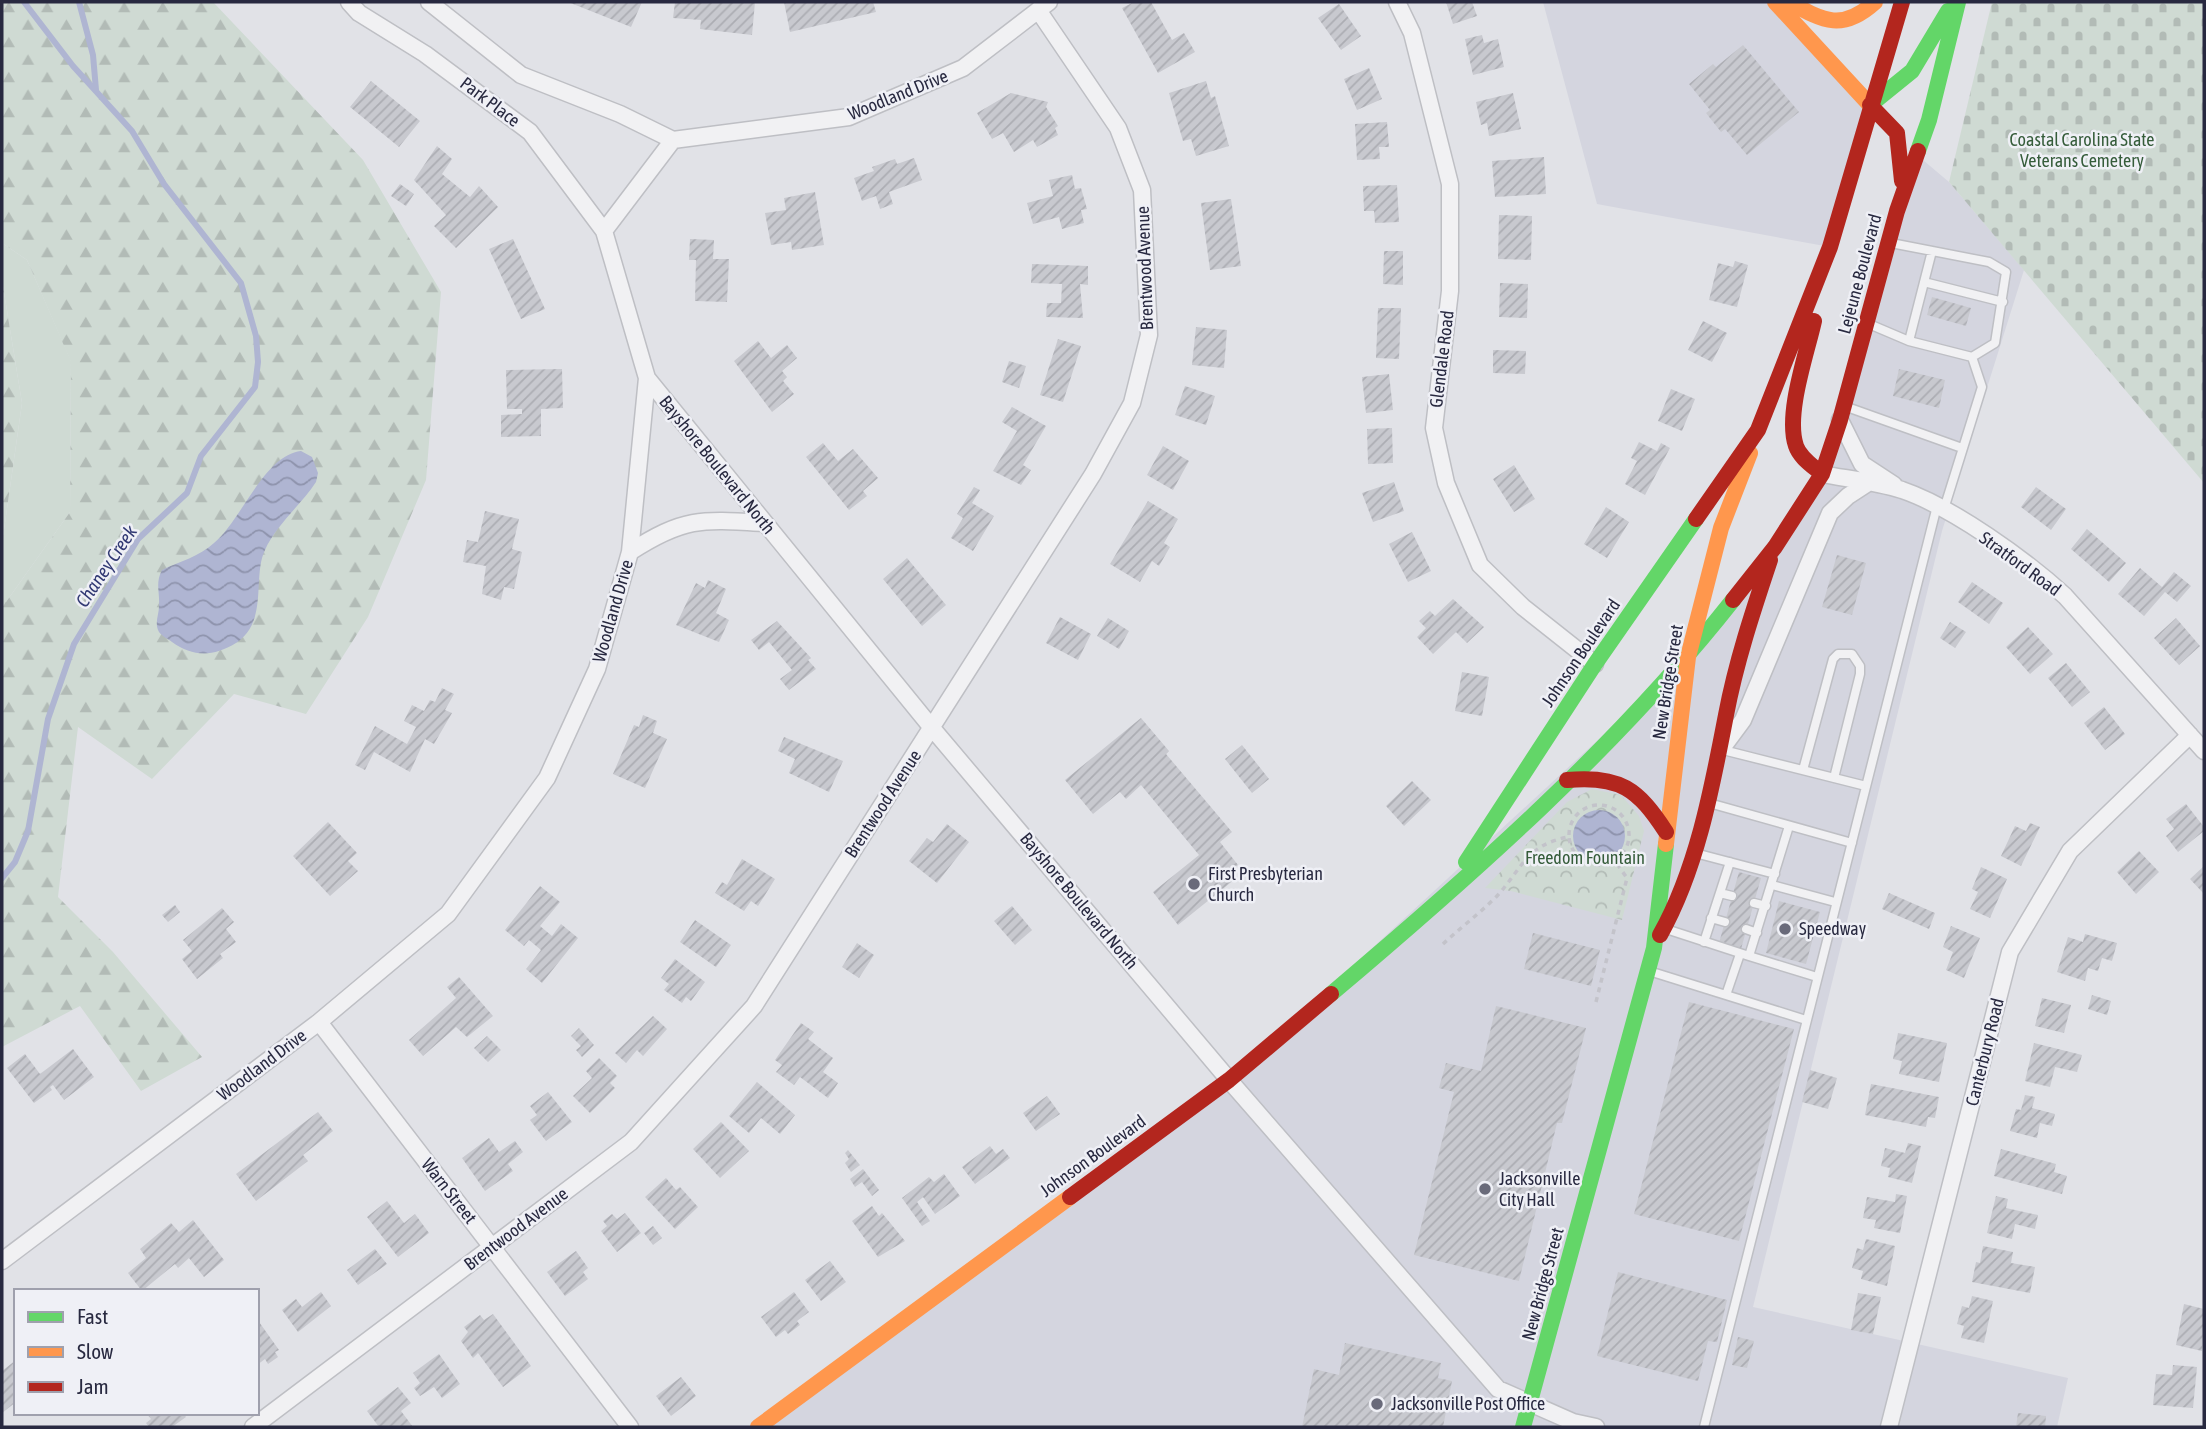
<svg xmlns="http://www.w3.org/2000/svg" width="2206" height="1429" viewBox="0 0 2206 1429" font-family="'Asap Condensed',sans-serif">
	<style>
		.built { fill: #d4d5df }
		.grass { fill: #cfdad3 }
		.forest { fill: url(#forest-firs) }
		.cemetery { fill: url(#cemetery-stones) }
		.park { fill: url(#park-crowns) }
		.water { fill: url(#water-waves) }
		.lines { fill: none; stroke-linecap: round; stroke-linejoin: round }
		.stream { stroke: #afb5d2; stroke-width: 6 }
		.building { fill: url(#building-hatch) }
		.lane-casing { stroke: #bebfc4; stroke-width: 11 }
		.street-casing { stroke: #bebfc4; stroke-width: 19 }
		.path { stroke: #c3c3ca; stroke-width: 3.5; stroke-dasharray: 5 5; stroke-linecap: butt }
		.lane { stroke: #f1f1f3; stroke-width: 8 }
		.street { stroke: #f1f1f3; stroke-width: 16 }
		.fast { stroke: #63d668; stroke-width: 16 }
		.slow { stroke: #ff974d; stroke-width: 16 }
		.jam { stroke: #b3261e; stroke-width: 16 }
		.poi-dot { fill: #696a7a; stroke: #eff0f6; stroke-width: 2.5 }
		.labels { text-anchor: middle; stroke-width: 5; stroke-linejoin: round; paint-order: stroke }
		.street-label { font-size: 18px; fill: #282940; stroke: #eff0f6 }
		.park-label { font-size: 18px; fill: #355c3a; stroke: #eff0f6 }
		.poi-label { font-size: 18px; fill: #282940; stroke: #eff0f6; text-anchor: start }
		.water-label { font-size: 19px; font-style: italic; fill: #323a74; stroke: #eff0f6 }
	</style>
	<defs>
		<pattern id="forest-firs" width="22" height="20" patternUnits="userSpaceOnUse" patternTransform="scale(1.75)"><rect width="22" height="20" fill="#cfdad3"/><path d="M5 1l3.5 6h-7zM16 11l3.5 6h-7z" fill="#b2bbb6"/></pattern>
		<pattern id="cemetery-stones" width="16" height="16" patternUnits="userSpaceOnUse" patternTransform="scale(1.75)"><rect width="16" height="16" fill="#cfdad3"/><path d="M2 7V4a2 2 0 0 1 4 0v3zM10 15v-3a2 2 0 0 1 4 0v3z" fill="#b2bbb6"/></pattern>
		<pattern id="park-crowns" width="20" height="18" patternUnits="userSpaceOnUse" patternTransform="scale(1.75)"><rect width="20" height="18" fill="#cfdad3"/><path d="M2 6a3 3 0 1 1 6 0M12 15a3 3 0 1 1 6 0" fill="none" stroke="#b2bbb6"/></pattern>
		<pattern id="water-waves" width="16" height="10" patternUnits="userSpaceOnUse" patternTransform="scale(1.75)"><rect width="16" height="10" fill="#afb5d2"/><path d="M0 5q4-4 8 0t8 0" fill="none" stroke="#8e93ac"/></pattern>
		<pattern id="building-hatch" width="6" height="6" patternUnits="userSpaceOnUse" patternTransform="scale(1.75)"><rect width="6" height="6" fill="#c8c9cf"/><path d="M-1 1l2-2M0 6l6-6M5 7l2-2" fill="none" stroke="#acadb3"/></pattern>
	</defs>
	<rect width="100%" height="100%" fill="#e1e2e7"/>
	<path class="built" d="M1543,2h234l93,103 -40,142 -233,-43z
		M1917,155l32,27 75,88 -82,261 -189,776 315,71 -11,49h-1299l471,-347 459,-423 134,-183z"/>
	<path class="grass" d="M2,243l25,17 44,101 -1,151 -64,90h-4v-58l20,-141 -20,-123z"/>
	<path class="forest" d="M2,2l212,1 149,157 78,132 -15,188 -58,137 -62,97 -72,-20 -82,85 -74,-52 -20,170 55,55 89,105 -61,34 -61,-85 -78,41v-445h4l64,-90 1,-150 -44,-102 -25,-17z
		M2,280l20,123 -20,141z"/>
	<path class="cemetery" d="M1992,2h212v481l-255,-301z"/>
	<path class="park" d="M1592,789l29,6 18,21 5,15 -22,89 -111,-29 -26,-3 82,-86z"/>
	<path class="water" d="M301,451l11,6 6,16 -2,9c-15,23 -40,43 -51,68 -13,27 4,71 -29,93 -23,14 -43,14 -64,-1 -4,-3 -10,-6 -13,-10 -5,-9 0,-17 0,-26 1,-14 -4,-23 3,-36 18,-9 37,-13 52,-27 27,-22 50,-88 87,-92z
		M1573 836a26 26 0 1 1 52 0a26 26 0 1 1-52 0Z"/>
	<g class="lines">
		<path class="stream" d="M79,2l14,53 3,35
			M2,878l13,-16 13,-31 20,-112 26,-75 64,-105 49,-46 14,-37 54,-69 3,-25 -2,-26 -15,-53 -77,-99 -32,-53 -59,-65 -49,-64"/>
	</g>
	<path class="building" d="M568,2h74l-11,25z
		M675,2h80l-3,33 -52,-6 1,-9 -28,-2z
		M784,2h89l3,10 -86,20z
		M1134,2h17l21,38 12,-7 11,19 -37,21 -36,-65z
		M1446,2h26l5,14 -24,8z
		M1339,4l22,32 -20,14 -23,-32z
		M1482,35l2,8 14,-4 6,28 -31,8 -8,-36z
		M1743,45l56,67 -52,43 -22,-26 -4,3 -15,-19 4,-3 -21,-26 24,-20 3,3z
		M1369,68l13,31 -25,11 -13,-31z
		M371,81l49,40 -21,26 -49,-40z
		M1206,81l5,17 4,-2 14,50 -33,10 -5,-17 -8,2 -14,-48z
		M1011,93l37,9 -2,5 12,19 -3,2 3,7 -21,12 -4,-7 -19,12 -11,-19 -11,6 -15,-26z
		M1513,93l8,36 -32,7 -2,-13 -6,2 -5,-23z
		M1387,122l2,25h-10l1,12 -23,1 -2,-36z
		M437,146l15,13 -10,15 28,23 9,-11 19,21 -42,41 -22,-22 12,-11 -32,-35z
		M1544,157l2,37 -51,3 -3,-36z
		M914,158l8,22 -33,12 4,12 -13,5 -4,-13 -14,5 -8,-23 20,-7 -2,-4 23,-8 2,5z
		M1072,175l3,14 6,-1 6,21 -6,1 3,13 -22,6 -3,-12 -26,7 -6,-21 26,-7 -4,-16z
		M400,184l14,10 -8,12 -15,-10z
		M1397,185l2,37 -24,1 -1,-12h-10l-1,-25z
		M815,192l9,53 -32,5 -1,-8 -20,3 -6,-32 21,-3 -2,-12z
		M1231,199l10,67 -31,4 -9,-67z
		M1499,215l33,1 -1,44 -33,-1z
		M513,239l32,70 -24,10 -32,-70z
		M690,239l24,1 -1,19h16l-2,43 -32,-1 1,-41h-7z
		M1384,251h19v34l-20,-1z
		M1735,261l13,4 -11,42 -28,-7 9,-37 15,4z
		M1032,264l56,2v19l-8,-1 3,34 -37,-1 1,-14h14l1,-19 -31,-1z
		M1500,283l28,1 -1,34 -28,-1z
		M1932,297l39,11 -5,18 -39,-11z
		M1378,308h23l-2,51 -23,-1z
		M1703,321l24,12 -15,29 -24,-12z
		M1196,327l31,3 -3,38 -32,-3z
		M1058,339l23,7 -18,56 -23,-7z
		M758,341l13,17 16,-13 10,13 -15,13 5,6 -4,4 11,13 -22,18 -38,-51z
		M1493,350l33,1 -1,23 -32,-1z
		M1009,361l17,5 -7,22 -17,-6z
		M562,369l1,39 -22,1v27l-40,1v-22l21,-1v-5h-15l-1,-39z
		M1899,369l46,11 -6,28 -46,-12z
		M1389,374l4,36 -27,3 -4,-36z
		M1185,386l30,10 -9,29 -31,-10z
		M1671,389l24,10 -13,32 -24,-10z
		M1012,407l34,19 -23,39 8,5 -10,15 -28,-14 24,-40 -15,-9z
		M1392,428l1,35 -25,1 -1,-35z
		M1639,442l18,9 4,-8 9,5 -25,47 -20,-11 12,-23 -6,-3z
		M823,443l15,18 15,-12 25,29 -15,13 4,5 -18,14 -43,-53z
		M1163,446l26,15 -16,29 -26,-15z
		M1514,465l21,34 -21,13 -21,-33z
		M1394,482l10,29 -31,11 -11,-29z
		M974,487l6,3 -8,13 22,13 -21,35 -22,-13 12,-20 -6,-4z
		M2036,487l30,22 -15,21 -30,-23z
		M1148,501l30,18 -14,24 6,4 -11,19 -7,-5 -12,21 -30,-18z
		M1606,507l23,15 -22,36 -23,-14z
		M485,511l34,8 -7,30 10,3 -8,37 -10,-2 -3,13 -19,-6 4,-28 -23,-4 4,-22 11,2z
		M2087,529l39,34 -17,19 -38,-33z
		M1412,532l19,39 -23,11 -19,-38z
		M1837,555l29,8 -14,52 -30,-8z
		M907,558l39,47 -24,21 -39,-47z
		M2140,568l22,19 12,-15 17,14 -14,16 -12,-10 -21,24 -26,-22z
		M708,580l18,9 -10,24 13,7 -10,22 -43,-17 20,-42 9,5z
		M1972,582l31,21 -14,21 -31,-22z
		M1453,599l31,28 -17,16 -11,-11 -23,22 -16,-17 9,-9 -7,-7 11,-10 5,5z
		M1060,617l31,17 -13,26 -32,-17z
		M1108,618l21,13 -10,18 -22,-13z
		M2176,618l24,28 -21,19 -25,-27z
		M777,621l34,37 -3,2 8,9 -27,21 -9,-11 12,-9 -23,-28 -10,8 -8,-10z
		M1950,622l16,10 -11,16 -15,-10z
		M2028,627l25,27 -23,20 -24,-27z
		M2066,663l24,29 -18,15 -24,-29z
		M1462,672l27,5 -7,39 -27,-5z
		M442,688l12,6 -9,16 7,3 -18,31 -9,-5 -15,33 -36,-20 -9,18 -10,-5 20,-39 32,18 9,-17 -12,-6 8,-16 12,6 6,-11 5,2z
		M2104,707l21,27 -20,16 -21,-27z
		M643,715l14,6 -4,12 14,6 -22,49 -32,-14 21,-49 5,2z
		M1141,718l28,33 -3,3 66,78 -12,10 18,23 -9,7 6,7 -57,46 -25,-33 46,-37 -58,-70 -15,14 -6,-7 -27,22 -28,-34z
		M784,737l59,24 -14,31 -40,-19 6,-14 -17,-8z
		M1242,745l27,34 -17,14 -27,-34z
		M1412,781l19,19 -27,26 -18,-20z
		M2186,804l18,23v4l-26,21 -12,-16 8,-7 -8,-10z
		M328,822l29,31 -9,8 10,10 -28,25 -37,-40z
		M2030,823l10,4 -19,39 -20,-10 14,-30 11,5z
		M947,824l22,18 -32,41 -28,-22 18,-23 6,4z
		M2139,851l20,21 -23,22 -19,-22z
		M742,859l33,20 -17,27 -7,-5 -7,10 -29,-18 7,-11 5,3z
		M2204,866v28l-14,-15z
		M1981,867l26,12 -17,39 -20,-9 8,-17 -6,-3z
		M1739,872l22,6 -20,71 -22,-6z
		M540,886l20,16 -20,24 12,10 9,-12 17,14 -36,45 -16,-14 15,-19 -12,-10 -5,6 -19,-16z
		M1889,893l46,20 -6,16 -47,-20z
		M1779,901l41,11 -14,52 -40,-11z
		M175,905l5,7 -12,10 -6,-7z
		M1012,906l20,24 -17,15 -21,-24z
		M222,908l12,14 -8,7 10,13 -16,12 3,4 -26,21 -15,-20 10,-8 -9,-11z
		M695,920l36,25 -15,22 -36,-25z
		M1951,926l29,12 -16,40 -18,-8 7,-18 -10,-5z
		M1533,933l67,17 -9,36 -67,-17z
		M2085,934l32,9 -5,18 -10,-3 -4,13 -10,-3 -3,13 -28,-9 11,-35 15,5z
		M857,943l17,12 -15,23 -17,-11z
		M675,959l30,23 -14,19 -5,-4 -4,6 -18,-13 5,-6 -8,-6z
		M459,977l34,39 -26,21 -11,-10 -33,29 -14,-16 47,-42 -9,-11z
		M2092,995l19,6 -4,14 -19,-6z
		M2042,998l29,7 -7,28 -29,-7z
		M1689,1002l105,27 -55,212 -105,-27z
		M1496,1006l90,22 -24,95h-5l-38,158 -105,-26 40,-163 -15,-4 7,-25 35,8z
		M653,1016l14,13 -24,27 -6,-6 -11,13 -11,-10z
		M801,1023l13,9 -6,7 25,19 -10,14 15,11 -10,15 -28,-21 -6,8 -18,-13 6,-7 -7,-5z
		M579,1028l15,17 -12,12 -6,-7 5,-4 -10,-10z
		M1898,1033l49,10 -8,39 -40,-8 3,-13 -9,-2z
		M487,1036l14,14 -13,12 -14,-14z
		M2034,1043l48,12 -5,17 -22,-5 -5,20 -25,-6z
		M73,1049l21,28 -30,23 -11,-15 -3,2 2,3 -18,13 -27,-35 18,-14 15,20z
		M599,1058l18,18 -7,7 5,5 -25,25 -17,-17 19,-18 -6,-7z
		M1810,1070l27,8 -9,31 -26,-7z
		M757,1082l38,33 -15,19 -19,-16 -12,15 -20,-17z
		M1871,1084l68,13 -4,21 -7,-1 -2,10 -61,-12z
		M548,1092l24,30 -26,19 -16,-21 7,-5 -7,-9z
		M2025,1095l10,2 -3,11 23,6 -3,12 -12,-3 -3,15 -27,-7 6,-22 5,1z
		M1047,1096l13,18 -24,17 -13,-18z
		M318,1112l15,19 -30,24 5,6 -52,40 -20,-27z
		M721,1122l28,29 -29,27 -27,-29z
		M489,1138l10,14 16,-11 8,11 -15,12 5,7 -28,20 -23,-33z
		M1908,1143l13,3 -9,37 -24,-6 2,-9 -9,-2 4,-18 20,5z
		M990,1146l6,8 7,-5 7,9 -35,26 -13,-17z
		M2001,1149l55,15 -2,8 13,4 -5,18 -68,-18z
		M848,1150l12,15 -9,7 -6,-9 4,-4 -4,-6z
		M863,1169l16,21 -7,6 -10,-14 -7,5 -5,-8z
		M944,1174l16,22 -25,18 -12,-17 -6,5 13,19 -8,5 -20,-28 27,-21 5,5z
		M666,1178l10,12 4,-3 18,20 -23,22 -30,-32z
		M1896,1194l11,2 -7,37 -26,-5 2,-8 -13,-2 4,-21 28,5z
		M1996,1196l12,3 -2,9 32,7 -3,14 -20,-5 -3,15 -25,-6z
		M387,1201l17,22 11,-9 14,19 -31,24 -31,-40z
		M872,1206l7,10 3,-3 23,28 -27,16 -26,-36z
		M625,1213l16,20 -24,19 -16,-21 6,-5 -4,-5 9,-7 5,5z
		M193,1220l31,40 -20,17 -15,-19 -11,10 -3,-4 -33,27 -14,-18 18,-15 -6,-9 31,-26 8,9z
		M653,1226l9,12 -9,7 -9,-12z
		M1866,1239l29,7 -8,40 -26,-7 2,-8 -11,-3 5,-20 6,2z
		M1983,1246l30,6 -2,11 24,4 -5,26 -58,-11 4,-20 4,1z
		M375,1249l12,15 -29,21 -11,-15z
		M576,1251l12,17 -5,4 5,7 -23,17 -18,-24z
		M830,1261l16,21 -25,19 -16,-21z
		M1618,1272l109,28 -10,42 -9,-1 -10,40 -101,-25z
		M321,1292l10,14 -33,26 -16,-22 14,-11 6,8z
		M794,1292l15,20 -12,9 3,4 -12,9 -3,-4 -9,7 -15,-20z
		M1858,1293l23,4 -8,37 -22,-4z
		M1972,1296l21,5 -9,42 -23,-5 3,-12 -7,-2 5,-18 7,2z
		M2184,1304l20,5 -2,42 -26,-6z
		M493,1314l38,52 -28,21 -25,-34 -5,5 -12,-17 7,-9 -4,-5 16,-12 4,5z
		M257,1319l22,31 -4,2 3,5 -10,7 -3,-5 -8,6z
		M1738,1337l16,4 -7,27 -15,-3z
		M1345,1343l96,20 -3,15 14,3 -9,46h-141l12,-58 25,6z
		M439,1354l21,30 -18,14 -8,-11 -14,9 -6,-8 6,-5 -7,-10z
		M16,1360v42l-14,11v-42z
		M2173,1365l24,2 -4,41 -40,-3 3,-31 16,1z
		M681,1377l15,19 -25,20 -15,-20z
		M398,1387l13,16 -10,8 12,16h-34l-12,-16z
		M146,1413h37l3,4 -14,10h-23l-3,-4 5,-4z
		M2018,1413l28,3 -1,11h-29z"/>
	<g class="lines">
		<g class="lane-casing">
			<path id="lane" d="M1924,282l79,20
				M1869,324l40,17 63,16 23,-14 11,-71 -17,-10 -98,-19
				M1909,341l23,-90
				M1847,407l115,41
				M1944,509l38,-122 -10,-30
				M1723,750l143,36
				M1803,770l30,-111 5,-5h14l8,12v8l-26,104
				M1709,803l143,40
				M1695,853l80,21
				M1772,885l63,17
				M1720,893l12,3
				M1754,903l12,3
				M1711,918l14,4
				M1666,929l83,27 40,-130
				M1746,929l11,4
				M1704,942l26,-80
				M1749,956l68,21
				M1649,971l157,49
				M1726,995l14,-41
				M1704,1427l233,-921"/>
		</g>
		<g class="street-casing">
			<path id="street" d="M429,2l92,73 99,39 53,26
				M1397,2l15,31 38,151v107l-16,137 12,55 34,82 43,42 72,57
				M604,231l69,-91 176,-23 114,-49 86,-66
				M647,378l285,350 297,352 269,309 75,33 23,5
				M1840,420l22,44 32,21
				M1822,474c26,5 54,8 80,16 50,17 124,70 163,106l139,155
				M630,552c54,-35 72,-33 134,-29
				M1723,747l20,-27 87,-207 18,-17 20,-13
				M319,1022l311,405
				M2,1261l317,-239 129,-108 99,-136 50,-109 33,-117 17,-174 -43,-147 -74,-99 -105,-78 -66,-41 -10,-11
				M253,1427l378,-285 123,-136 339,-532 39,-71 17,-68 -7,-145 -24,-62 -80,-118
				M1889,1427l121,-475 60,-101 120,-116"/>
		</g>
		<path class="path" d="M1569 835a30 30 0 1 1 60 0a30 30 0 1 1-60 0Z
			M1443,944c17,-16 36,-30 53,-47 26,-28 30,-52 72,-60
			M1596,1002l31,-124 -12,-17"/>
		<use href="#lane" class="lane"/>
		<use href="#street" class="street"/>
		<path class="fast" d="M1870,105l42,-34 36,-60
			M1918,151l11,-31 29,-118
			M1466,862l129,-198 101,-145
			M1331,994c142,-120 286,-247 402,-394
			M1523,1427l131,-479 12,-104"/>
		<path class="slow" d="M1775,2l95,103
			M1790,2c34,20 53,29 85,0
			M1666,844l22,-187 33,-129 29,-75
			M758,1427l312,-230"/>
		<path class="jam" d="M1870,105l27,28 5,48
			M1814,321c-7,32 -29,93 -18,125 4,12 17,20 26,28
			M1696,519l62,-89 72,-183 72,-245
			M1733,600l42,-53 47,-73 18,-54 57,-209 21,-60
			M1567,780c53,-5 71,9 99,52
			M1660,935c37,-66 52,-147 66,-220 10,-53 27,-104 44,-155
			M1070,1197l159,-117 102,-86"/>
	</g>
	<g class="poi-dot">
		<circle cx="1194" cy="884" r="7"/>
		<circle cx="1785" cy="929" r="7"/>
		<circle cx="1485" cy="1189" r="7"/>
		<circle cx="1377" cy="1404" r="7"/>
	</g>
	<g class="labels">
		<g class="street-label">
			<text transform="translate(898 95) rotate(-22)" y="6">Woodland Drive</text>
			<text transform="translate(490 102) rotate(37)" y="6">Park Place</text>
			<text transform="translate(1145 268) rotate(-92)" y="6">Brentwood Avenue</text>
			<text transform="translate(1860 274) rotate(-75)" y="6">Lejeune Boulevard</text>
			<text transform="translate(1442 359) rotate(-83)" y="6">Glendale Road</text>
			<text transform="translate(717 465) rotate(51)" y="6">Bayshore Boulevard North</text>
			<text transform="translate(2020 564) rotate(36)" y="6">Stratford Road</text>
			<text transform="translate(613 611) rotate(-74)" y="6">Woodland Drive</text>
			<text transform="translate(1581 653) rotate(-56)" y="6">Johnson Boulevard</text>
			<text transform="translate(1668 682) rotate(-81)" y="6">New Bridge Street</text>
			<text transform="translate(883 804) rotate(-57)" y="6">Brentwood Avenue</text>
			<text transform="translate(1079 901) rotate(50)" y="6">Bayshore Boulevard North</text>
			<text transform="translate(1985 1052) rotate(-76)" y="6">Canterbury Road</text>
			<text transform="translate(262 1065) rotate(-37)" y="6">Woodland Drive</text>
			<text transform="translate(1093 1156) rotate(-36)" y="6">Johnson Boulevard</text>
			<text transform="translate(449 1191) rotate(52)" y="6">Warn Street</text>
			<text transform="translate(516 1229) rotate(-37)" y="6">Brentwood Avenue</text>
			<text transform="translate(1543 1284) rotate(-75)" y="6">New Bridge Street</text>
		</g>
		<g class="park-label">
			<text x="2082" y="146">Coastal Carolina State<tspan x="2082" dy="21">Veterans Cemetery</tspan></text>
			<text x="1585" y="864">Freedom Fountain</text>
		</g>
		<g class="poi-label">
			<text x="1208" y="880">First Presbyterian<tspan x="1208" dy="21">Church</tspan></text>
			<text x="1799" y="935">Speedway</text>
			<text x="1499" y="1185">Jacksonville<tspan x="1499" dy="21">City Hall</tspan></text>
			<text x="1391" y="1410">Jacksonville Post Office</text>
		</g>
		<g class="water-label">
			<text transform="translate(106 566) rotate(-56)" y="7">Chaney Creek</text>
		</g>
	</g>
	<rect width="2206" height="1429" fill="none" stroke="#282940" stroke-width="7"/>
	<rect x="14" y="1289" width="245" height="126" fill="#eff0f6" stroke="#9fa0ad" stroke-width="2"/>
	<rect x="28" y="1312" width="35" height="10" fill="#63d668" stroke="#9fa0ad" stroke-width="2"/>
	<text x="77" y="1324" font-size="21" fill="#282940">Fast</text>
	<rect x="28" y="1347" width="35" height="10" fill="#ff974d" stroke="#9fa0ad" stroke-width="2"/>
	<text x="77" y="1359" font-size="21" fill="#282940">Slow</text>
	<rect x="28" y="1382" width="35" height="10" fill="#b3261e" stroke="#9fa0ad" stroke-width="2"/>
	<text x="77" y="1394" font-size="21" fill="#282940">Jam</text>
</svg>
